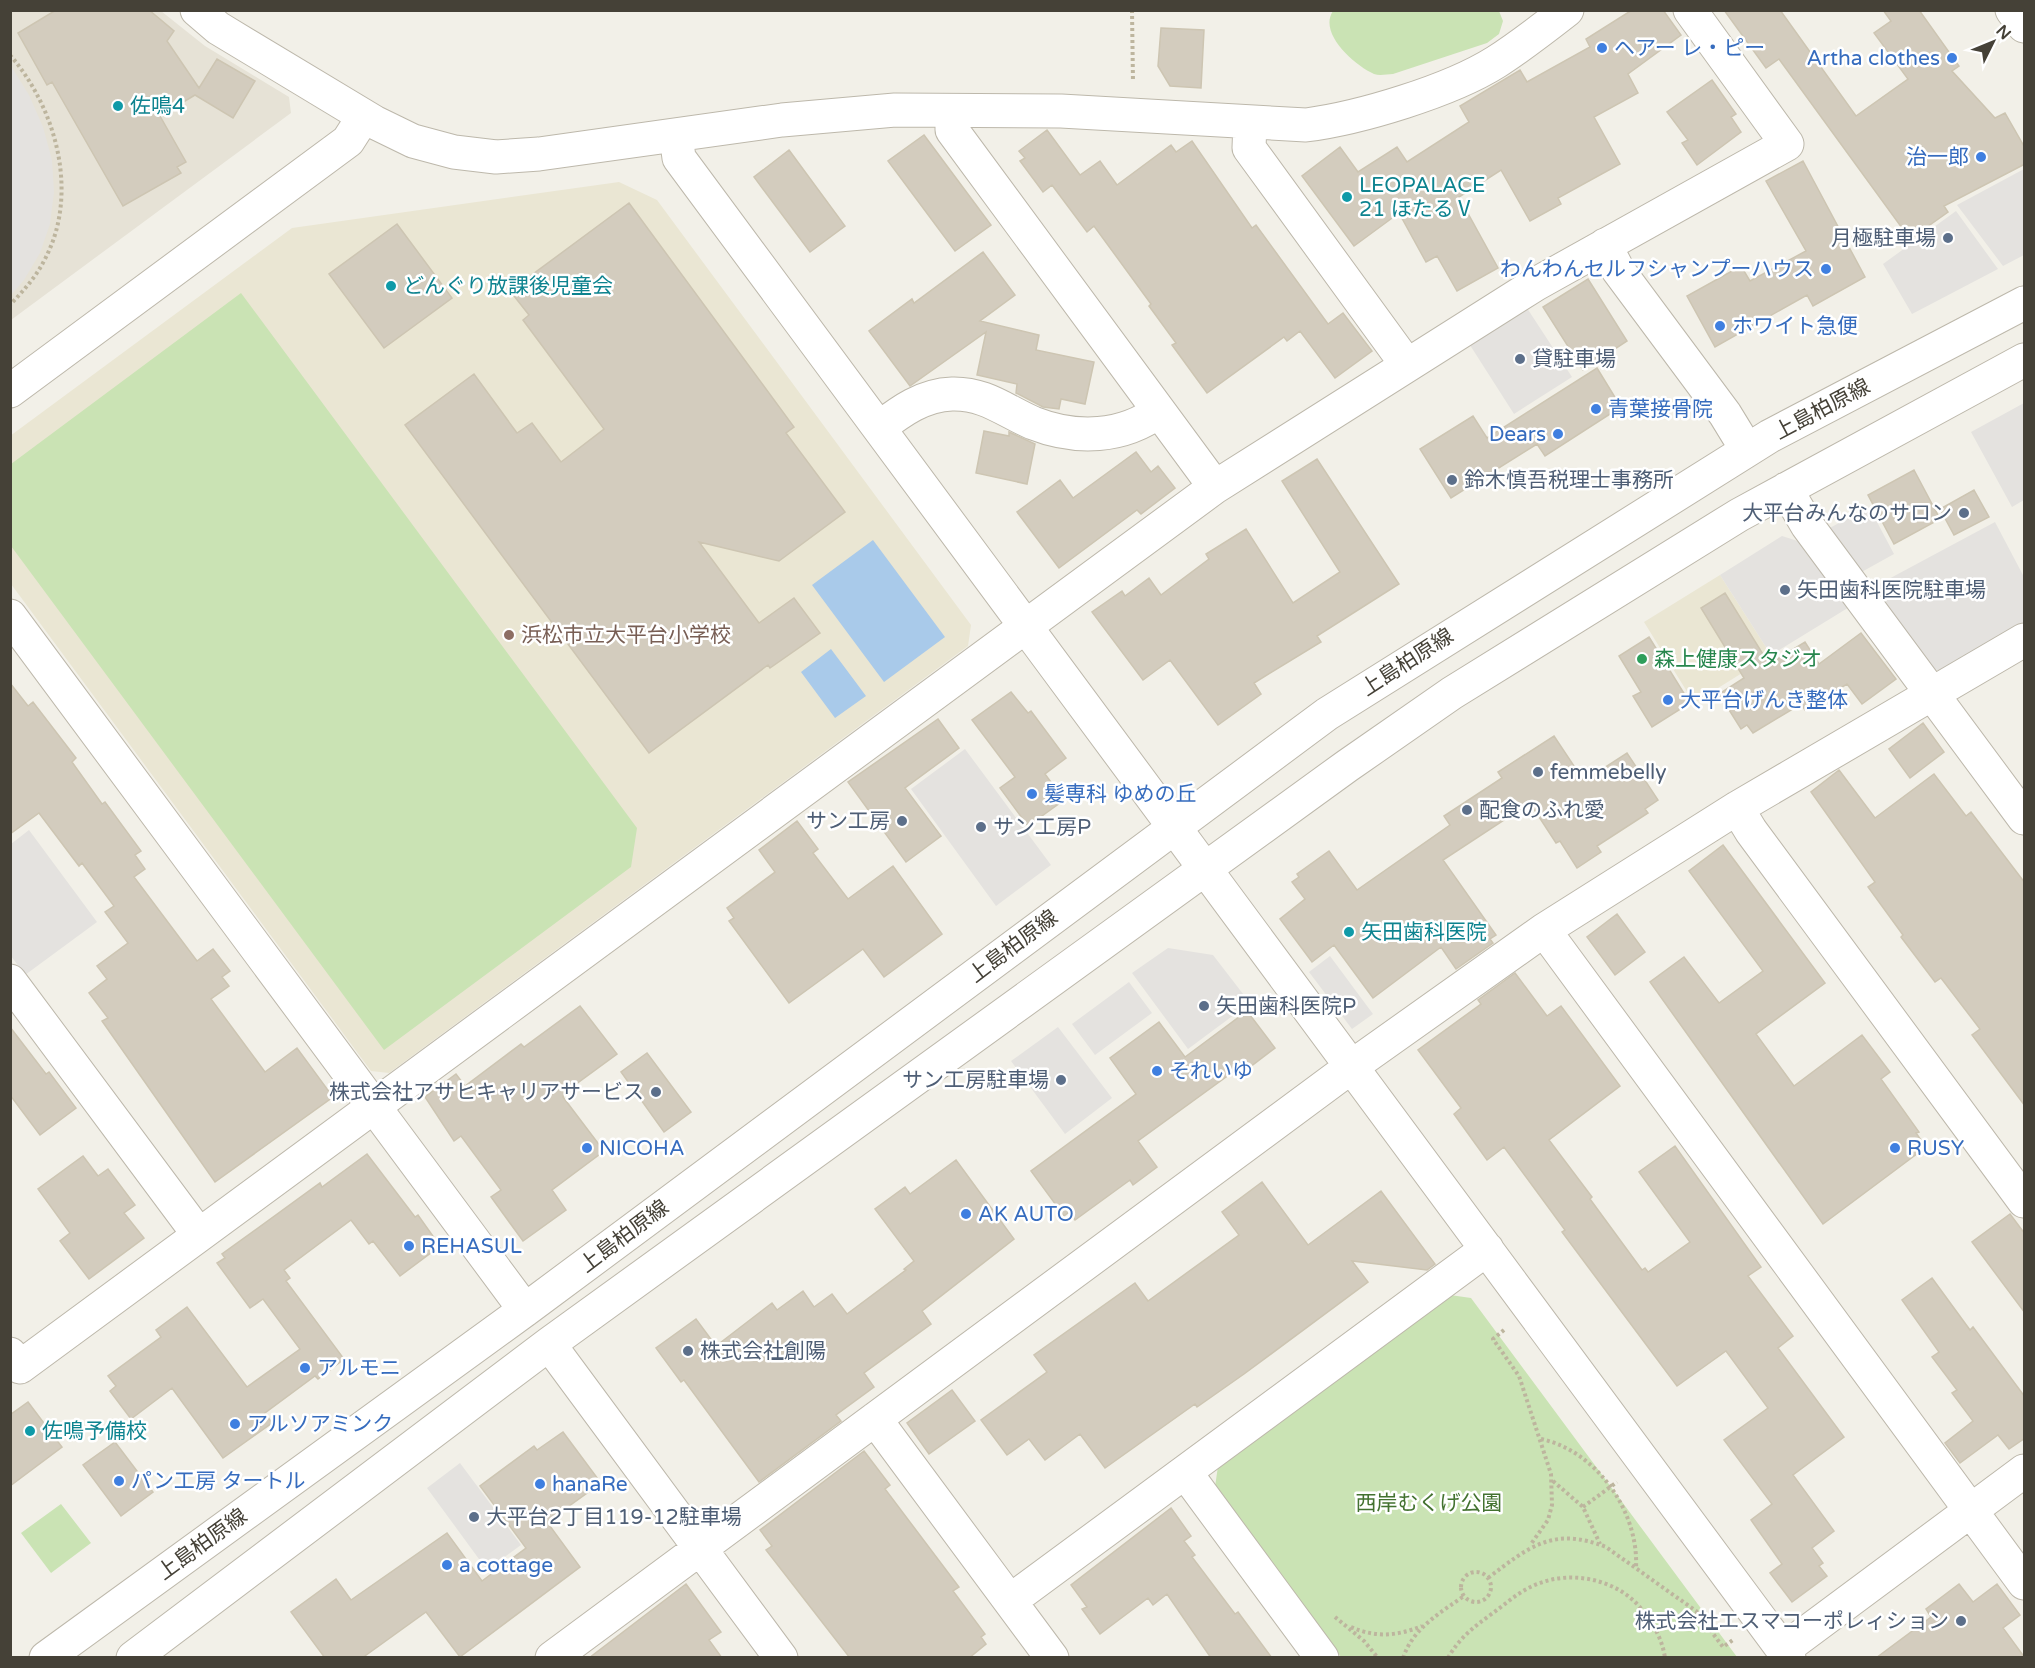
<svg xmlns="http://www.w3.org/2000/svg" width="2035" height="1668" viewBox="0 0 2035 1668" font-family="'Varela Round','Noto Sans JP',sans-serif">
	<style>
		.residential { fill: #e6e2d6 }
		.education { fill: #eae6d3 }
		.green { fill: #cae3b4 }
		.parking { fill: #e4e2df }
		.water { fill: #a9caea }
		.building { fill: #d3ccbe; stroke: #cdc5b2; stroke-width: 1.5 }
		.lines { fill: none; stroke-linecap: round; stroke-linejoin: round }
		.minor-casing { stroke: #bdb8ab; stroke-width: 35 }
		.path { stroke: #bdb59e; stroke-width: 4; stroke-dasharray: 3 3; stroke-linecap: butt }
		.minor { stroke: #fff; stroke-width: 33 }
		.shop-dot { fill: #3f7fe0; stroke: #fff; stroke-width: 2 }
		.culture-dot { fill: #0f9aa8; stroke: #fff; stroke-width: 2 }
		.service-dot { fill: #5c6f8a; stroke: #fff; stroke-width: 2 }
		.education-dot { fill: #8d6e63; stroke: #fff; stroke-width: 2 }
		.leisure-dot { fill: #2e9e5b; stroke: #fff; stroke-width: 2 }
		.labels { text-anchor: middle; stroke-width: 5; stroke-linejoin: round; paint-order: stroke }
		.shop-label { font-size: 21px; fill: #366cbe; stroke: #fff; text-anchor: start }
		.culture-label { font-size: 21px; fill: #0d838f; stroke: #fff; text-anchor: start }
		.service-label { font-size: 21px; fill: #4e5e75; stroke: #fff; text-anchor: start }
		.street-label { font-size: 21px; fill: #454137; stroke: #fff }
		.education-label { font-size: 21px; fill: #785e54; stroke: #fff; text-anchor: start }
		.leisure-label { font-size: 21px; fill: #27864d; stroke: #fff; text-anchor: start }
		.park-label { font-size: 21px; fill: #437230; stroke: #fff }
	</style>
	<rect width="100%" height="100%" fill="#f2f0e8"/>
	<path class="residential" d="M11,11h150l44,35 84,51 2,16 -280,207z"/>
	<path class="education" d="M619,182l38,18 314,425 -3,21 -579,427 -18,-2 -360,-487 -1,-148 282,-208z
		M1720,575l51,80 -77,48 -50,-81z"/>
	<path class="green" d="M1333,11h166l4,10 -4,13 -12,9 -94,31c-6,0 -13,2 -19,0 -20,-9 -56,-41 -41,-63z
		M241,293l396,535 -6,39 -247,183 -373,-504v-82z
		M1450,1295l21,3 266,359h-396l-126,-170 3,-21z
		M61,1504l30,39 -40,30 -30,-40z"/>
	<path class="parking" d="M11,66l18,29 14,32 9,33 2,32 -4,32 -10,29 -16,27 -13,15z
		M2024,169v86l-21,11 -46,-61z
		M1956,211l42,58 -86,45 -29,-50z
		M1525,305l47,72 -58,37 -46,-72z
		M2024,403v97l-12,7 -41,-75z
		M1869,507l25,47 -36,20 -32,-44z
		M1995,522l29,55v49l-81,45 -15,-3 -58,-79z
		M1782,536l22,7 47,63 -80,49 -51,-80z
		M965,749l86,116 -55,41 -85,-117z
		M29,830l68,92 -72,53 -14,-19v-112z
		M1168,948l45,7 37,48 -62,46 -56,-76z
		M1330,956l43,58 -21,15 -43,-57z
		M1129,982l23,31 -57,42 -23,-31z
		M1058,1027l54,71 -47,36 -54,-73z
		M460,1463l61,82 -34,25 -60,-82z"/>
	<path class="water" d="M873,540l72,97 -61,45 -72,-97z
		M831,649l35,47 -31,22 -34,-46z"/>
	<path class="building" d="M56,10h93l25,21 -7,10 32,47 18,-29 38,22 -22,37 -38,-23 -35,21 26,46 -9,5 4,6 -58,33 -71,-124 -5,3 -29,-52z
		M1632,10h31l18,25 -53,39 10,19 -44,24 26,47 -62,34 3,6 -31,17 -29,-51 -42,27 39,71 -41,23 -20,-35 -11,6 -27,-49 -45,33 -52,-70 38,-29 18,25 39,-25 10,15 62,-40 -9,-16 60,-36 7,12 63,-35 -4,-8z
		M1724,10h56l76,106 52,-37 -34,-46 17,-12 -8,-11h36l40,56 -7,5 43,47 10,-5 20,35v16l-81,42 4,6 -38,27 -131,-180 -13,9z
		M1161,28l43,2 -3,58 -31,-2 -12,-20z
		M1712,80l24,34 -5,3 10,15 -44,33 -15,-22 6,-3 -21,-28z
		M1047,130l33,45 20,-14 17,24 54,-40 5,7 16,-11 60,87 4,-3 72,99 15,-11 29,38 -37,27 -35,-47 -13,10 -3,-4 -77,56 -35,-48 4,-2 -27,-37 2,-2 -57,-78 -7,6 -35,-47 -9,7 -23,-31 5,-3 -6,-7z
		M924,135l67,90 -36,26 -67,-90z
		M789,150l56,76 -35,26 -56,-75z
		M1803,161l62,116 -52,29 -6,-11 -92,52 -28,-51 54,-30 9,15 56,-30 -40,-70z
		M629,203l165,224 -8,6 59,79 -66,49 -80,-19 60,81 35,-25 26,35 -50,35 -2,-3 -119,88 -244,-328 69,-51 43,59 15,-10 29,39 43,-33 -81,-109 6,-5 -19,-24z
		M397,224l55,74 -68,50 -55,-74z
		M983,252l32,43 -35,26 59,14 -3,15 58,12 -9,42 -24,-5 -2,10 -16,-2 -27,-14 1,-9 -40,-9 9,-43 -76,54 -41,-55 43,-32 2,4z
		M1588,279l39,62 -44,29 -40,-63z
		M1597,368l24,39 -76,49 -8,-12 -86,54 -31,-49 53,-33 14,22z
		M984,431l25,5v-4l26,12 -8,40 -51,-11z
		M1136,452l15,20 7,-6 17,22 -34,26 -4,-4 -78,58 -42,-56 43,-32 13,18z
		M1317,459l82,125 -82,52 4,6 -67,41 7,11 -43,31 -48,-65 -27,20 -51,-68 30,-21 3,5 24,-18 12,17 48,-36 -3,-5 40,-25 47,74 47,-31 -58,-91z
		M1914,470l26,49 -46,25 -26,-49z
		M1974,490l15,27 -35,18 -14,-26z
		M1725,593l44,71 36,-22 14,22 42,-31 35,46 -34,25 -15,-20 -42,26 -4,-6 -48,29 -6,-8 -6,4 -22,-35 25,-16 -43,-70z
		M1649,637l41,66 -38,24 -19,-31 8,-4 -22,-36z
		M10,683l18,23 5,-4 43,56 -4,4 30,42 3,-2 36,49 -6,4 10,14 -11,8 63,84 16,-12 17,22 -8,6 7,9 -18,13 54,73 32,-24 36,49 -118,85 -113,-161 6,-3 -19,-25 18,-14 -10,-13 31,-23 -23,-31 9,-6 -32,-43 -3,3 -40,-53 -29,21z
		M1011,692l17,21 3,-2 35,47 -21,16 19,26 -36,26 -28,-38 15,-11 -43,-57z
		M938,719l21,29 -54,40 36,48 -35,26 -58,-80z
		M1923,723l21,29 -34,26 -21,-29z
		M1554,736l30,45 43,-28 31,47 -13,9 3,4 -51,33 4,6 -24,16 -17,-27 -4,2 -26,-40 -87,57 53,75 -6,4 3,4 -37,26 -15,-22 -68,51 -39,-53 -22,17 -32,-43 25,-20 -13,-17 7,-5 -2,-3 32,-23 28,39 93,-65 -6,-9 58,-38 -4,-6z
		M1839,770l36,48 59,-44 32,42 5,-4 54,71v223l-53,-71 8,-6 -39,-51 -6,4 -34,-45 2,-2 -35,-48 7,-5 -64,-90z
		M797,821l21,28 -5,4 35,46 45,-33 49,68 -58,43 -21,-28 -74,54 -60,-82 5,-3 -7,-10 48,-36 -16,-22z
		M1723,845l102,138 -69,51 38,52 68,-51 28,37 -9,7 38,53 -3,1 10,14 -103,77 -173,-242 34,-25 35,46 44,-32 -74,-100z
		M1617,914l28,38 -30,23 -28,-38z
		M1515,973l32,43 14,-10 59,80 -71,54 43,57 -2,2 52,71 3,-2 3,4 42,-30 -51,-70 36,-26 86,121 -13,9 45,60 -15,12 66,89 -51,38 41,56 -22,17 11,15 -4,3 8,10 -35,26 -22,-29 12,-9 -31,-44 21,-16 -48,-64 44,-32 -42,-57 -49,35 -115,-154 3,-2 -61,-83 -17,13 -33,-46 7,-6 -43,-58 63,-46 -3,-4z
		M580,1006l37,48 -53,39 -1,4 41,54 -52,39 14,20 -43,31 -32,-44 10,-7 -40,-54 -7,5 -29,-44 31,-23 9,12 56,-42 3,3z
		M1247,1011l28,37 -38,29 -4,-5 -95,69 19,26 -24,18 -3,-5 -55,40 -6,-8 -5,4 -33,-45 105,-77 -26,-36 49,-36 26,35z
		M10,1027l36,47 3,-2 27,36 -36,27 -30,-40z
		M647,1053l44,59 -27,20 -43,-60z
		M367,1154l48,63 3,-2 22,31 -40,30 -27,-35 -4,3 -18,-24 -67,50 6,8 -4,3 58,78 -26,20 -3,-3 -50,37 7,10 -49,35 -51,-70 -41,31 -21,-28 6,-5 -8,-10 53,-39 -5,-7 31,-23 60,80 53,-38 -37,-50 -13,9 -33,-45 8,-5 -3,-4 98,-71 2,4z
		M83,1156l15,20 10,-7 27,36 -11,8 20,25 -55,41 -29,-38 10,-8 -32,-44z
		M956,1160l58,79 -92,72 9,13 -67,49 10,14 -38,28 5,6 -82,61 -75,-102 -3,2 -25,-34 40,-29 20,27 56,-43 5,7 26,-19 11,16 18,-13 15,20 59,-44 -2,-1 10,-8 -39,-52 30,-22 5,7z
		M1262,1182l46,63 73,-54 54,73 -8,6 -75,-9 16,21 -124,92 -47,33 -2,-3 -90,64 -25,-34 -35,26 -16,-21 -22,16 -26,-35 66,-48 -13,-17 101,-72 13,18 91,-66 -17,-23z
		M2010,1214l15,20v79l-53,-71z
		M1932,1278l38,52 3,-3 52,70v41l-16,11 -11,-14 -38,28 -15,-20 28,-22 -21,-28 5,-3 -25,-33 7,-5 -37,-52z
		M952,1390l23,31 -46,33 -22,-31z
		M28,1402l34,45 -52,39v-71z
		M563,1432l38,51 -54,39 33,45 -120,90 -34,-45 -64,46h-37l-34,-46 45,-33 15,21 96,-67 35,48 44,-33 -46,-62 54,-40 3,4z
		M115,1442l38,50 -32,24 -38,-51z
		M864,1451l26,34 -5,4 74,98 -6,4 32,43 -4,3 5,7 -17,14h-119l-84,-108 6,-4 -12,-16z
		M1171,1508l20,28 -7,5 11,14 -3,2 43,57 3,-2 34,46h-61l-44,-64 -14,11 -5,-7 -48,36 -18,-25 5,-2 -16,-22z
		M686,1584l35,48 -12,8 13,18h-133z
		M1959,1584l14,18 24,-18 23,31 -17,13 22,30h-149l55,-41 -5,-8z"/>
	<g class="lines">
		<g class="minor-casing">
			<path id="minor" d="M197,10l21,18 156,94 39,19 41,11 42,5 43,-3 243,-34 113,-10 166,1 245,14c54,-7 144,-34 190,-63 25,-16 48,-34 71,-52
				M2012,10l12,16
				M952,111v19l263,357
				M1250,122l-1,26 158,217
				M676,135l3,23 1110,1500
				M1605,245l13,25 107,144 22,36
				M10,391l338,-250 16,-25
				M879,428c22,-17 44,-33 73,-34 33,-1 53,17 81,29 43,17 90,15 126,-12
				M1786,489l21,36 217,293
				M10,616l515,694
				M1737,808l14,23 273,370
				M1544,930l480,653
				M10,981l189,254
				M549,1344l232,314
				M10,1354l10,13 1195,-880 321,-203 251,-140 -97,-134
				M875,1419l177,239
				M1185,1472l137,186
				M1010,1601l477,-352
				M1783,1650l241,-179
				M46,1658l479,-348 802,-596 443,-278 254,-133
				M133,1658l416,-314 798,-578 105,-73 287,-178 285,-155
				M552,1658l799,-591 193,-137 193,-122 287,-168"/>
		</g>
		<path class="path" d="M1132,10l1,72
			M10,55c46,53 69,137 36,202 -9,19 -22,33 -36,48
			M1504,1330l-11,9 26,37 32,98 1,31 -4,15 -17,24
			M1541,1439c56,12 98,73 95,129
			M1553,1481l30,26 17,37
			M1583,1507l34,-25
			M1461 1587a15 15 0 1 1 30 0a15 15 0 1 1-30 0Z
			M1488,1578c41,-31 65,-52 118,-31l90,64 27,36 10,-7
			M1335,1617l29,24 14,17
			M1351,1627c25,11 46,9 71,-1
			M1403,1658c10,-30 37,-45 61,-62
			M1448,1658c11,-20 27,-32 45,-45 15,-11 29,-24 47,-30 32,-12 74,-4 98,22 13,15 24,32 27,53"/>
		<use href="#minor" class="minor"/>
	</g>
	<g class="shop-dot">
		<circle cx="1602" cy="48" r="6"/>
		<circle cx="1952" cy="58" r="6"/>
		<circle cx="1981" cy="157" r="6"/>
		<circle cx="1826" cy="269" r="6"/>
		<circle cx="1720" cy="326" r="6"/>
		<circle cx="1596" cy="409" r="6"/>
		<circle cx="1558" cy="434" r="6"/>
		<circle cx="1668" cy="700" r="6"/>
		<circle cx="1032" cy="794" r="6"/>
		<circle cx="1157" cy="1071" r="6"/>
		<circle cx="587" cy="1148" r="6"/>
		<circle cx="1895" cy="1148" r="6"/>
		<circle cx="966" cy="1214" r="6"/>
		<circle cx="409" cy="1246" r="6"/>
		<circle cx="305" cy="1368" r="6"/>
		<circle cx="235" cy="1424" r="6"/>
		<circle cx="119" cy="1481" r="6"/>
		<circle cx="540" cy="1484" r="6"/>
		<circle cx="447" cy="1565" r="6"/>
	</g>
	<g class="culture-dot">
		<circle cx="118" cy="106" r="6"/>
		<circle cx="1347" cy="197" r="6"/>
		<circle cx="391" cy="286" r="6"/>
		<circle cx="1349" cy="932" r="6"/>
		<circle cx="30" cy="1431" r="6"/>
	</g>
	<g class="service-dot">
		<circle cx="1948" cy="238" r="6"/>
		<circle cx="1520" cy="359" r="6"/>
		<circle cx="1452" cy="480" r="6"/>
		<circle cx="1964" cy="513" r="6"/>
		<circle cx="1785" cy="590" r="6"/>
		<circle cx="1538" cy="772" r="6"/>
		<circle cx="1467" cy="810" r="6"/>
		<circle cx="902" cy="821" r="6"/>
		<circle cx="981" cy="827" r="6"/>
		<circle cx="1204" cy="1006" r="6"/>
		<circle cx="1061" cy="1080" r="6"/>
		<circle cx="656" cy="1092" r="6"/>
		<circle cx="688" cy="1351" r="6"/>
		<circle cx="474" cy="1517" r="6"/>
		<circle cx="1961" cy="1621" r="6"/>
	</g>
	<circle class="education-dot" cx="509" cy="635" r="6"/>
	<circle class="leisure-dot" cx="1642" cy="659" r="6"/>
	<g class="labels">
		<g class="shop-label">
			<text x="1614" y="55">ヘアー レ・ピー</text>
			<text x="1940" y="65" text-anchor="end">Artha clothes</text>
			<text x="1969" y="164" text-anchor="end">治一郎</text>
			<text x="1814" y="276" text-anchor="end">わんわんセルフシャンプーハウス</text>
			<text x="1732" y="333">ホワイト急便</text>
			<text x="1608" y="416">青葉接骨院</text>
			<text x="1546" y="441" text-anchor="end">Dears</text>
			<text x="1680" y="707">大平台げんき整体</text>
			<text x="1044" y="801">髪専科 ゆめの丘</text>
			<text x="1169" y="1078">それいゆ</text>
			<text x="599" y="1155">NICOHA</text>
			<text x="1907" y="1155">RUSY</text>
			<text x="978" y="1221">AK AUTO</text>
			<text x="421" y="1253">REHASUL</text>
			<text x="317" y="1375">アルモニ</text>
			<text x="247" y="1431">アルソアミンク</text>
			<text x="131" y="1488">パン工房 タートル</text>
			<text x="552" y="1491">hanaRe</text>
			<text x="459" y="1572">a cottage</text>
		</g>
		<g class="culture-label">
			<text x="130" y="113">佐鳴4</text>
			<text x="1359" y="192">LEOPALACE<tspan x="1359" dy="24">21 ほたるⅤ</tspan></text>
			<text x="403" y="293">どんぐり放課後児童会</text>
			<text x="1361" y="939">矢田歯科医院</text>
			<text x="42" y="1438">佐鳴予備校</text>
		</g>
		<g class="service-label">
			<text x="1936" y="245" text-anchor="end">月極駐車場</text>
			<text x="1532" y="366">貸駐車場</text>
			<text x="1464" y="487">鈴木慎吾税理士事務所</text>
			<text x="1952" y="520" text-anchor="end">大平台みんなのサロン</text>
			<text x="1797" y="597">矢田歯科医院駐車場</text>
			<text x="1550" y="779">femmebelly</text>
			<text x="1479" y="817">配食のふれ愛</text>
			<text x="890" y="828" text-anchor="end">サン工房</text>
			<text x="993" y="834">サン工房P</text>
			<text x="1216" y="1013">矢田歯科医院P</text>
			<text x="1049" y="1087" text-anchor="end">サン工房駐車場</text>
			<text x="644" y="1099" text-anchor="end">株式会社アサヒキャリアサービス</text>
			<text x="700" y="1358">株式会社創陽</text>
			<text x="486" y="1524">大平台2丁目119-12駐車場</text>
			<text x="1949" y="1628" text-anchor="end">株式会社エスマコーポレィション</text>
		</g>
		<g class="street-label">
			<text transform="translate(1822 409) rotate(-28)" y="7">上島柏原線</text>
			<text transform="translate(1407 662) rotate(-33)" y="7">上島柏原線</text>
			<text transform="translate(1013 946) rotate(-37)" y="7">上島柏原線</text>
			<text transform="translate(624 1236) rotate(-37)" y="7">上島柏原線</text>
			<text transform="translate(202 1544) rotate(-36)" y="7">上島柏原線</text>
		</g>
		<g class="education-label">
			<text x="521" y="642">浜松市立大平台小学校</text>
		</g>
		<g class="leisure-label">
			<text x="1654" y="666">森上健康スタジオ</text>
		</g>
		<g class="park-label">
			<text x="1429" y="1510">西岸むくげ公園</text>
		</g>
	</g>
	<rect width="2035" height="1668" fill="none" stroke="#454137" stroke-width="24"/>
	<g transform="translate(1993 42) rotate(47)" stroke="#ffffff" stroke-width="4.5" paint-order="stroke">
	<path d="M0-4.5L10 22L0 15L-10 22Z" fill="#454137"/>
	<text y="-9" font-size="16" font-weight="bold" text-anchor="middle" fill="#454137">N</text>
	</g>
</svg>
